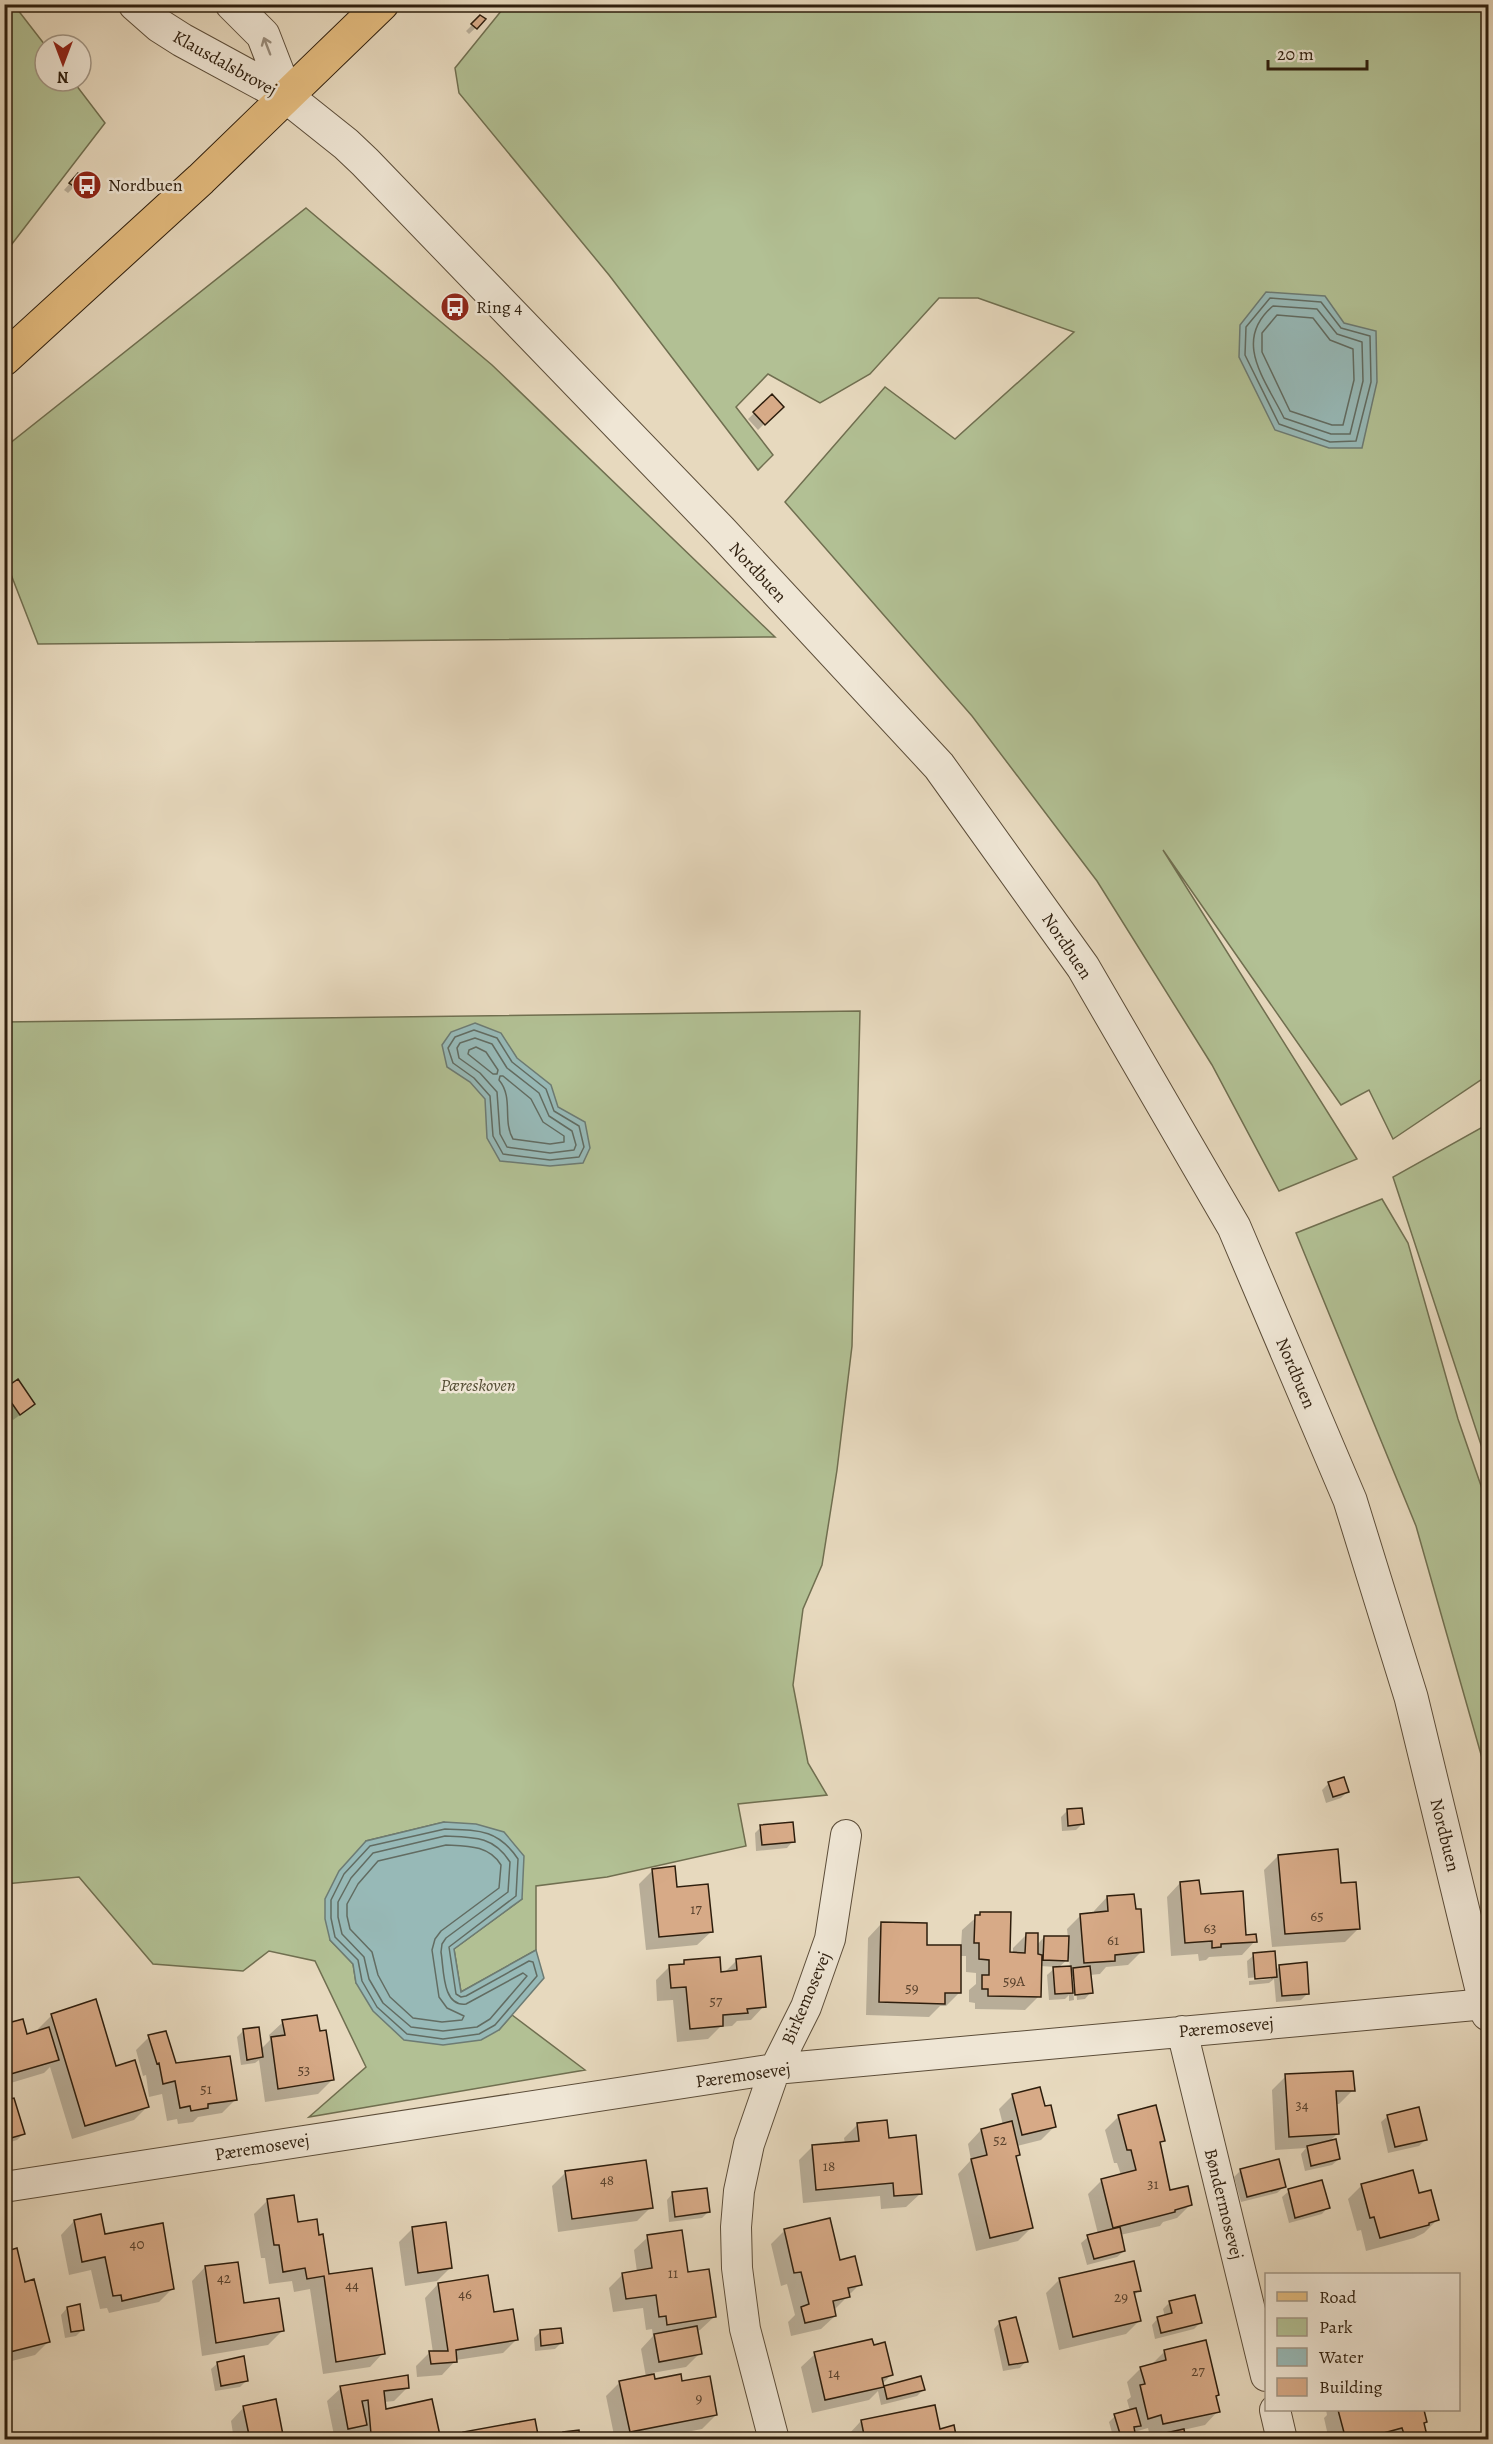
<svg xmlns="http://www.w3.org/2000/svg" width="1493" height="2444" viewBox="0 0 1493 2444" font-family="Alegreya,serif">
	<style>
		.green { fill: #b2c094; stroke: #706f50; stroke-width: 1.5 }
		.water { fill: #97b9b7; stroke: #6d7b73; stroke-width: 1.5 }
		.shadow { fill: #0003; fill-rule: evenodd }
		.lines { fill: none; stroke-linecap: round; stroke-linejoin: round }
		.shore { stroke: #626c62; stroke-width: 1.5 }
		.building { fill: #d7aa87; stroke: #2e1e0d; stroke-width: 1.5 }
		.minor-casing { stroke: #5c4d39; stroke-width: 32 }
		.tertiary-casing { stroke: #5c4d39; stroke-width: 35 }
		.primary-casing { stroke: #2e1e0d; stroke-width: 35 }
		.minor { stroke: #efe6d5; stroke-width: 30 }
		.tertiary { stroke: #efe6d5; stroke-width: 33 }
		.primary { stroke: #e4bc7f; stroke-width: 33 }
		.oneway { stroke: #988c7b }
		.labels { text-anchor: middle; stroke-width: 5; stroke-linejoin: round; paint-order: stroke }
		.number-label { font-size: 15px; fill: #58412c }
		.street-label { font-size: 18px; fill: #2e1e0d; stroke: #efe6d5 }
		.poi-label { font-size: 18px; fill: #2e1e0d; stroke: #efe6d5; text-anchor: start }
		.park-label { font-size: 18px; font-style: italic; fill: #564f36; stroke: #efe6d5 }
	</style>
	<rect width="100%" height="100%" fill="#e7d9be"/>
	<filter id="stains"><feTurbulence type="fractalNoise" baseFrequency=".00333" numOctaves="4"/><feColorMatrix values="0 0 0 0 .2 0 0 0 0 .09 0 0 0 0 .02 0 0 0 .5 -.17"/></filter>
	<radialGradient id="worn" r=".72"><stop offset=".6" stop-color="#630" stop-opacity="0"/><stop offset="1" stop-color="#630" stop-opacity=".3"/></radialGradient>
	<path class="green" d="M14,5l31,40v36h28l32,42 -100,130 -1,-248z
		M506,5h982v1070l-95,64 -24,-49 -28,15 -178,-255 194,309 -78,32 -67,-126 -115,-184 -125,-165 -187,-214 100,-115 70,52 119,-107 -96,-34h-39l-69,76 -50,29 -52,-29 -32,33 37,48 -15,15 -149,-195 -150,-182 -4,-25z
		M306,208l186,157 283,272 -737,7 -33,-85 -1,-106 5,-9z
		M860,1011l-8,335 -15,124 -15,95 -19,44 -10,76 15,78 19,32 -89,9 8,42 -139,31 -71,9v64l-75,42 -7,-43 68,-50 -78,-77 -78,19 -36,99 23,24 3,19 143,47 13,-15 73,55 -276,47 57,-50 -51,-106 -46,-10 -26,20 -90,-7 -74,-87 -74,7 -1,-862z
		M1488,1124v342l-95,-289z
		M1382,1199l26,44 50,176 30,87v273l-72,-253 -120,-293z"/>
	<path class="water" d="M1266,292l59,4 19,27 32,8 1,51 -15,66h-33l-54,-18 -36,-73 1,-32z
		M475,1023l26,10 16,25 34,27 7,22 27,15 5,26 -7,15 -33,3 -50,-5 -13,-23 -2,-39 -15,-17 -23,-15 -5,-22 9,-13z
		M444,1822l32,2 28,8 20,24 -2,43 -68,50 7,43 75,-42 8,28 -45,52 -18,10 -38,5 -39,-5 -31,-29 -17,-28 -3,-19 -23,-24 -5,-21v-20l14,-28 27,-30z"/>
	<path class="shadow" d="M480,17l4,3 -15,14 -3,-3z
		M83,178l-15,15 -4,-3 8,-9z
		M772,396l10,10 -24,24 -10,-11z
		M4,1391l23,19 -14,10 -9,-13z
		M1329,1783l18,9 -6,6 -15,5 -4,-13z
		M1068,1810l14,14 -6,6 -14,1 -1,-14z
		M761,1827l32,14 -6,7 -31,3 -1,-18z
		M1278,1856l61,28 20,44 -14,14 -73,5 -8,-77z
		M653,1870l23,18 35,44 -14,13 -51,5 -7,-66z
		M1180,1883l19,12 46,42 10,4 -13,14 -33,2 -3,3 -7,1 -1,-7 -27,2 -4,-59z
		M1107,1897l35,54 -14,14 -22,2 -6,7 -10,1 1,17 -6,7 -8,1 -2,-24h-3l2,24 -5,1v-6l-4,4 -16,1 -2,-25 9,-8 -16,-1 -1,30 -14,14 -50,-1v-6l-6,-1v-12l7,-6v-11l-10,-1v-16h-6l-1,37 -13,13h-6l-11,11 -63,-2 2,-77 13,-14 44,22 36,1 1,-17 19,-17 27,40 5,1v-6l14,-14 10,11 7,-8 24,1 -1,-9 14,-14 13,-1v-3zM1069,1958l1,9 -12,1z
		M1254,1955l21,16 5,-5 28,27 -7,7 -25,2 -2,-23 -5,4 -20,2v-4l22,-2v-3l-23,2 -1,-17z
		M737,1960l27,46 -13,14 -14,1 -5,5 -12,1 -12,12 -31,3 -4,-42 -16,1 -1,-21 14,-14 11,-1 4,-3 35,11h4z
		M52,2015l63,53 33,38 -14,14 -62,19 -22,-72 -6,6 -40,12v-59l22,10 13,-4 -1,-3z
		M283,2022l49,58 -14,14 -53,8 -6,-42 -4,3 -14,2 -4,-28 6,-6 14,-2 4,20 9,-9 -1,-5z
		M149,2037l26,28 60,35 -13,13 -24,4 -5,5 -15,2 -1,-5 -10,2 -5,-27 -13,3 -3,-22 -3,1 -7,-26z
		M1286,2076l67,14 -14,14h-3l1,30 -8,8 10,17 -7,6 -27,6 -4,-17 5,-6 -31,2 -3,-60z
		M1013,2095l31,13 11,18 -14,14 -24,6 2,8 -4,4 17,69 -14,14 -42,10 -18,-77 13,-14 -3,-16 13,-14 22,-5 -4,-16z
		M4,2102l19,32 -6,6 -13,4z
		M1119,2116l44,24 -4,5 10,47 21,13 -13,13 -14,4 -3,4 -40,9 4,16 -7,6 -30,8 -6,-22 7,-6 10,-3 -10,-40 14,-14 19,-5 -4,-12h-3l-9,-33z
		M1388,2116l37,24 -6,6 -31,7 -7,-31z
		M858,2124l29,15 33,55 -14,13 -25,2 -1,-13 -77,7 -4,-43 13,-13 33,-3 -1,-6z
		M1241,2170l43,17 -7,6 -36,9 -7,-25z
		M566,2172l85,35 -14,14 -79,11 -6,-46z
		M1362,2185l56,10 20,24 -14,14 -10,5 -48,13 -5,-21 -4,1 -9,-32z
		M1289,2191l39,16 -6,7 -33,9 -7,-26z
		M673,2193l35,19 -6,6 -33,4 -2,-22z
		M268,2200l29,24 31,51 55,78 -13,14 -47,7 -13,-85 -16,3 -2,-11 -23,3 -4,-26h-4l-7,-44z
		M74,2221l99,67 -14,14 -50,11 -2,-5 -7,1 -9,-39 -22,5 -8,-40z
		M412,2229l39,38 -14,14 -32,5 -6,-44z
		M785,2230l54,32 21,22 -26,26 1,6 -14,13 -30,7 -3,-14 7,-7 -8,-31 -6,2 -10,-42z
		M648,2237l39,36 27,44 -14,13 -4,1 4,22 -14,14 -34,6 2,8 27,2 35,32 -14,14 -56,11h-31l-9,-44 14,-14 26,-5 -5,-28 12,-13 -1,-7 -6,1 -3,-22 -30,4 -4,-24 14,-14 14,-2 -3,-22z
		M4,2253l45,88 -14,14 -31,8z
		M1132,2262l7,28 -5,6 6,24 -14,14 -67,16 -13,-57 13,-13z
		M205,2267l38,38 39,26 -14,14 -66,11 -10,-75z
		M438,2284l55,29 23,27 -13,13 -47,7 -14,15 -25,2 -1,-11 13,-13h4l-8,-55z
		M1193,2296l7,27 -6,6 -39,10 -3,-14 6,-7 7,-1 -2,-8 6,-6z
		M67,2308l15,22 -6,6 -11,2 -4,-23z
		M1000,2322l26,39 -6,7 -17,3 -9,-42z
		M540,2332l21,11 -6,6 -20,2 -1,-13z
		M1165,2351l53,44 -3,2 3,14 -13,14 -22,5 2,10h-32l4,-5 -7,2 -2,-9 -14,4 -7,7 -13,1 -5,-18 6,-6 15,-5 -3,-11 4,-3 -4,-15 14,-14 9,-2z
		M815,2354l76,21 -9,9 1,5 2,-2 38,3 -6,6 -36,9 -3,-14 -9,9 -57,13 -11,-46z
		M218,2363l29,17 -7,7 -25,4 -4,-22z
		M408,2387l-14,14 -10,1v9l55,29h-82v-7l-6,5 -16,2 -8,-39 14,-13z
		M244,2407l38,33h-48l-3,-19z
		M1326,2410h97l3,30h-97l-5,-22 3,-3z
		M861,2421l78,9 16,10h-106l-1,-5z"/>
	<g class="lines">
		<path class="shore" d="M1270,298l51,4 20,26 29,8 1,46 -15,59 -26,1 -51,-18 -34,-69 1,-28z
			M1273,306l44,3 20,25 25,8 1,39 -13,53h-19l-47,-16c-19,-39 -52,-77 -11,-112z
			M1277,315l36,3 17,22 23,9 1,31 -11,45h-11l-42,-14 -28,-59v-19z
			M474,1030l23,8 15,24 34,27 8,22 25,15 5,21 -5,10 -29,3 -47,-6 -10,-18 -3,-40 -16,-18 -21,-15 -5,-15 7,-11z
			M475,1038l17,6 15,24 32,25 10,23 23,15 4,14 -2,5 -24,3 -43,-6 -7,-13 -3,-42 -17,-19 -21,-15 -2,-10 3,-5z
			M476,1047l10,5 12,18 -1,4h-4l-25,-20 1,-4z
			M500,1076h3l28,23 12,23 21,14v6l-14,2 -37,-5c-11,-19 1,-41 -14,-59z
			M445,1829c33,1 53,0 73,30l-2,37 -67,51 7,47 5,3 5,-1 63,-35 4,1 4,14 -42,49 -16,9 -36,5 -36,-5 -30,-27 -15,-26 -4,-21 -23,-23 -4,-19v-18l13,-26 26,-28z
			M445,1836c28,1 49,0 65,26l-2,30 -62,46 -4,6 -1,8c3,17 1,55 25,52l57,-31 4,3 -37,43 -13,8 -34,4 -32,-4 -28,-24 -14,-24 -5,-22 -22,-23 -4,-17v-15l13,-24 22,-25z
			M446,1845c21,1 43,0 55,20l-2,23 -58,43 -6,8 -3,11 7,47 8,11 17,8 -2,4 -20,2 -29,-4 -23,-21 -12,-22 -6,-23 -22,-23 -3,-13v-12l11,-20 20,-23z"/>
	</g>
	<path class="building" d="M480,15l6,4 -9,10 -6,-5z
		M78,173l7,5 -10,9 -6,-4z
		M772,394l12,13 -19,18 -12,-13z
		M18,1379l17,25 -15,11 -16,-23v-3z
		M1344,1777l5,15 -16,5 -5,-15z
		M1082,1808l2,16 -16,2 -1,-17z
		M793,1822l2,20 -33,3 -2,-20z
		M1338,1849l3,34 15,-1 4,47 -75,5 -7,-79z
		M675,1866l2,21 31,-3 5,48 -54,5 -7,-68z
		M1199,1880l2,14 42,-3 3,44 10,-1 1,8 -36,2v3l-9,1v-7l-27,2 -5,-61z
		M1134,1894l2,15h5l3,43 -29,3v6l-31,2 -4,-49 28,-3 -1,-15z
		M980,1912h31l-1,40 15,1 1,-20h12v21l4,1 -1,42 -53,-1v-7h-6v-14h7v-15l-10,-1v-16h-5l1,-28h5z
		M881,1922l46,1v22h34v48h-16v11l-66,-2z
		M1044,1936h25l-1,25 -25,-1z
		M1275,1951l2,26 -22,2 -2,-26z
		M761,1956l5,51 -19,2 1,4 -25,2v11l-33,3 -4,-42 -15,1 -2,-23 15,-1v-4l36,-3 1,15 16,-2 -1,-11z
		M1307,1962l2,32 -27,2 -3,-31z
		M1071,1966l2,27 -18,1 -2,-27z
		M1090,1966l3,27 -18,2 -2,-27z
		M96,1999l20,67 19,-6 14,47 -64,19 -34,-112z
		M317,2015l3,16 6,-1 8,50 -56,9 -7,-52 14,-2 -3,-15z
		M23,2019l4,15 22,-7 10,33 -55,16v-52z
		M259,2027l4,30 -16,3 -4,-31z
		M166,2031l10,32 54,-7 7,44 -29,4v4l-17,3 -1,-5 -10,2 -5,-27 -12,3 -4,-21 -2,1 -9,-29z
		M1353,2071l2,20h-19l3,43 -50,3 -4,-63z
		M1040,2087l5,19 6,-1 5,22 -34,8 -10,-41z
		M14,2098l11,36 -21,6v-40z
		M1156,2105l9,36 -5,1 10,48 18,-4 4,19 -17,5v2l-62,16 -12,-49 35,-9 -5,-20h-4l-9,-35z
		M1419,2107l8,33 -32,7 -8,-32z
		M887,2120l2,18 27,-3 6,59 -28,2 -1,-13 -77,7 -4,-45 47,-4 -2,-18z
		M1012,2121l8,34 -4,1 17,72 -43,10 -19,-79 16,-4 -6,-26z
		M1336,2139l4,20 -29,7 -4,-20z
		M1279,2159l7,28 -39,10 -7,-28z
		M646,2160l7,48 -81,11 -7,-48z
		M1413,2170l6,23 12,-3 8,30 -10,3v2l-49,13 -6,-21 -4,1 -9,-34z
		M1322,2180l8,28 -35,10 -7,-29z
		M707,2188l3,24 -35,5 -3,-25z
		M294,2195l4,27 19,-3 2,16 4,-1 6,40 43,-6 13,86 -49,8 -12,-86 -17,3 -2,-11 -22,4 -4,-27h-5l-7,-46z
		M101,2214l4,20 58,-11 11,66 -52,12 -1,-6 -8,1 -8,-39 -23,5 -8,-42z
		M830,2218l10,42 15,-4 7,29 -14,3 2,9 -17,4 3,15 -31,7 -4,-16 8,-3 -8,-32 -7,1 -10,-44z
		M446,2222l6,46 -34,5 -6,-46z
		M1120,2227l5,24 -31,8 -7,-24z
		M682,2230l6,42 21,-3 7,48 -49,8 -1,-9 -7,1 -3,-22 -30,4 -4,-26 30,-5 -5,-33z
		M17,2248l8,34 9,-3 16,63 -44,11 -2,-101z
		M1134,2261l7,30 -7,1 7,29 -68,16 -14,-59z
		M238,2262l6,41 35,-5 5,33 -68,12 -11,-77z
		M488,2275l6,37 19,-3 5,31 -62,10 1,12 -26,2 -2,-13h19l-10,-68z
		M1195,2295l7,28 -41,10 -4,-16 15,-4 -3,-12z
		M80,2304l4,26 -13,2 -4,-25z
		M1016,2317l12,45 -19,3 -10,-44z
		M697,2326l5,28 -43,8 -5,-28z
		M561,2328l2,15 -22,3 -1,-16z
		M872,2339l2,6 11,-3 8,33 -11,3 2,9 -59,13 -11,-48z
		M1206,2340l13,55 -3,1 4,16 -57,12 -2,-9 -13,4 -8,-34 5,-1 -5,-17 26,-7 -2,-10z
		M244,2356l4,25 -27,5 -4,-24z
		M654,2374l1,5 26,-5 1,7 28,-5 7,39 -87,17 -11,-51z
		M408,2375l1,13 -25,3 2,18 46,-10 9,41h-71l-1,-5 2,-1 -3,-34 -6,1 5,24 -19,4 -8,-43z
		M921,2376l4,14 -38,9 -3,-13z
		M276,2399l8,41h-34l-7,-34z
		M935,2405l5,24 14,-4 3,15h-92l-4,-20z
		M1136,2408l5,18 -7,1 1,6 -14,4 -7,-23z
		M1338,2410h86l3,12 -3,1 4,17h-22l-4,-12 -44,12h-12z
		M535,2419l4,21h-75l-1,-8z
		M1184,2429l2,11h-29l-1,-5z
		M579,2430l1,10h-16l-1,-8z"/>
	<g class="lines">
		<g class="minor-casing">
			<path id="minor" d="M1182,2031l84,345
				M4,2187l771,-118 711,-65
				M1275,2410l7,30
				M774,2440l-29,-111 -8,-61 -1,-41 3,-36 10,-47 26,-75 31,-62 24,-68 16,-104"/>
		</g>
		<g class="tertiary-casing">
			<path id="tertiary" d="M135,4l25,22 22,14 105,57 59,47 19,18 356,369 218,235 144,201 151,260 116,273 61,197 77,317
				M232,4l31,31 24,62"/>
		</g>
		<g class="primary-casing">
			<path id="primary" d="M4,359l197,-180 181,-175"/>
		</g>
		<use href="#minor" class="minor"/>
		<use href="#tertiary" class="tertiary"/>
		<use href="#primary" class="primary"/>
	</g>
	<defs><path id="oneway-shaft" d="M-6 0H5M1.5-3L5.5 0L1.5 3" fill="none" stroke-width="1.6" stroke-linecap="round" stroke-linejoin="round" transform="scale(1.5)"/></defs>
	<use class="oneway" href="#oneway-shaft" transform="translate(267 46) rotate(-111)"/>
	<defs>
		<g id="bus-disc" transform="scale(1.5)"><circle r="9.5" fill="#8f2418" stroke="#efe6d5"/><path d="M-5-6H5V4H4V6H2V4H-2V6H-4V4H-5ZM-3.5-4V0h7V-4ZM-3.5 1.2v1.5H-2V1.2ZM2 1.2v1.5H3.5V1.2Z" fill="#fff"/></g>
	</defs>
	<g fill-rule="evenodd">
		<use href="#bus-disc" x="87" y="185"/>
		<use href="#bus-disc" x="455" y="307"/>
	</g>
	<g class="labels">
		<g class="number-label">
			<text x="696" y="1914">17</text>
			<text x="1317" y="1921">65</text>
			<text x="1210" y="1933">63</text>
			<text x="1113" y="1945">61</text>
			<text x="1014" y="1986">59A</text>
			<text x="912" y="1993">59</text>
			<text x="716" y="2006">57</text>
			<text x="304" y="2075">53</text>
			<text x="206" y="2094">51</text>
			<text x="1302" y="2110">34</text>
			<text x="1000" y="2145">52</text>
			<text x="829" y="2171">18</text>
			<text x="607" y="2185">48</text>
			<text x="1153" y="2189">31</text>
			<text x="137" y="2249">40</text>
			<text x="673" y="2278">11</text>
			<text x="224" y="2283">42</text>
			<text x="352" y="2290">44</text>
			<text x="465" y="2299">46</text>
			<text x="1121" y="2302">29</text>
			<text x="1198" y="2376">27</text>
			<text x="834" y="2378">14</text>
			<text x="699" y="2403">9</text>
		</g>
		<g class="street-label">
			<text transform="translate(225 63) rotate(29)" y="6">Klausdalsbrovej</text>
			<text transform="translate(758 572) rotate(47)" y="6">Nordbuen</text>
			<text transform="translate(1067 946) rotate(56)" y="6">Nordbuen</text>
			<text transform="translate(1296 1373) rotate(67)" y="6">Nordbuen</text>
			<text transform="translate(1445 1835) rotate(76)" y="6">Nordbuen</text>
			<text transform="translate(806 1998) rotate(-67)" y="6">Birkemosevej</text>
			<text transform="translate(1226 2027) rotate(-5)" y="6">Pæremosevej</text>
			<text transform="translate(743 2075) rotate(-8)" y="6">Pæremosevej</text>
			<text transform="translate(262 2147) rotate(-9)" y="6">Pæremosevej</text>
			<text transform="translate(1224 2204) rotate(76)" y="6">Bøndermosevej</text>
		</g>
		<g class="poi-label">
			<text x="108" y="191">Nordbuen</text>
			<text x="476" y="313">Ring 4</text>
		</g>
		<g class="park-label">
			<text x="478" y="1391">Pæreskoven</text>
		</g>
	</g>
	<rect width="1493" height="2444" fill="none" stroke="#e7d9be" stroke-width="24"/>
	<rect x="6" y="6" width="1481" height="2432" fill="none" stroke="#2e1e0d" stroke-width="3"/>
	<rect x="12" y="12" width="1469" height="2420" fill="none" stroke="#2e1e0d" stroke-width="1.5"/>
	<rect x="1265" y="2273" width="195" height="138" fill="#efe6d5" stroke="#a29685" stroke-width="1.5"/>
	<rect x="1277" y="2292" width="30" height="9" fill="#e4bc7f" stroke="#a29685" stroke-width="1.5"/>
	<text x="1319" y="2303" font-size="18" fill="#2e1e0d">Road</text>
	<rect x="1277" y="2318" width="30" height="18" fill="#b2c094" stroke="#a29685" stroke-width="1.5"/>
	<text x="1319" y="2333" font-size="18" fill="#2e1e0d">Park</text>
	<rect x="1277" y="2348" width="30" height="18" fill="#97b9b7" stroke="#a29685" stroke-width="1.5"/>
	<text x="1319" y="2363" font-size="18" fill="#2e1e0d">Water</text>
	<rect x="1277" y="2378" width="30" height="18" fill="#d7aa87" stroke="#a29685" stroke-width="1.5"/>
	<text x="1319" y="2393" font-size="18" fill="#2e1e0d">Building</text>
	<g transform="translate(63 63) rotate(180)"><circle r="28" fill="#efe6d5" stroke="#a29685" stroke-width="1.5"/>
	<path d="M0-4.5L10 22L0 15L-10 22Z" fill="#8f2418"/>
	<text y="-9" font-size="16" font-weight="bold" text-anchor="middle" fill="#2e1e0d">N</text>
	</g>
	<path d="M1268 60v9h99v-9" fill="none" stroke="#2e1e0d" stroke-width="3"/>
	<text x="1277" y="60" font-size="18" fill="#2e1e0d" stroke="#efe6d5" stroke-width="4.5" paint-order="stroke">20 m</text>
	<rect width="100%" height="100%" filter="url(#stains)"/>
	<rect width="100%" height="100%" fill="url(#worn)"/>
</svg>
